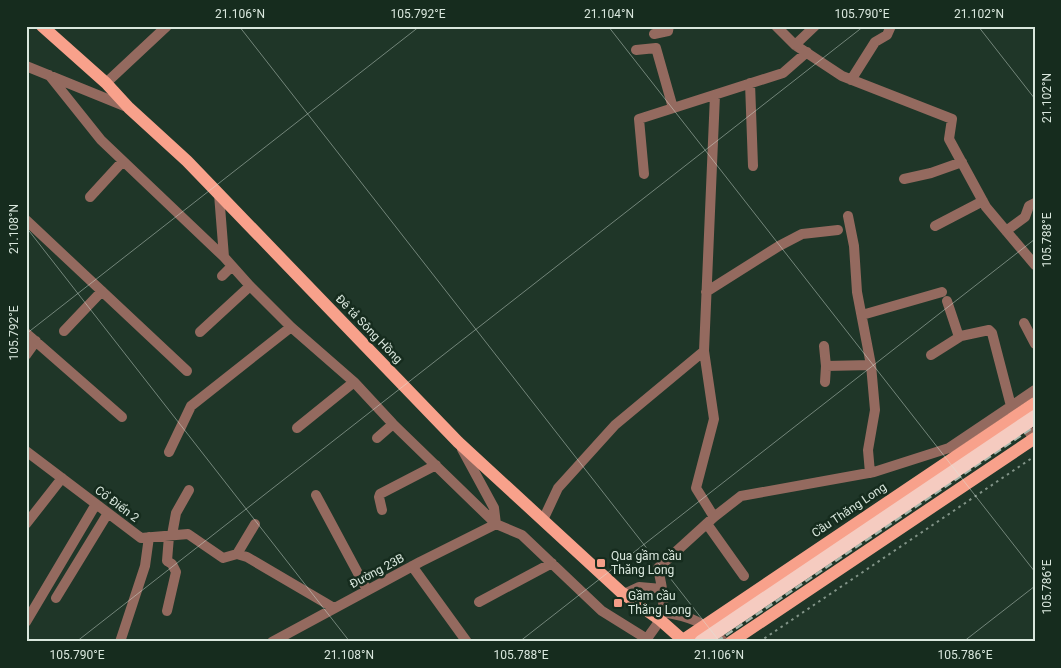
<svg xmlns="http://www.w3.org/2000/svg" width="1061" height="668" viewBox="0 0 1061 668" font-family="Roboto,sans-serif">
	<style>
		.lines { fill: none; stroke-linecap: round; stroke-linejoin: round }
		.path { stroke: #829488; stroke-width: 2; stroke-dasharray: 2.5 4; stroke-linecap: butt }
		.minor { stroke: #946a5f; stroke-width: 10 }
		.major { stroke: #f8a18b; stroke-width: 12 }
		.rail { stroke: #a5b5aa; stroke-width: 2.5; stroke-dasharray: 8 4; stroke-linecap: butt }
		.major-bridge { stroke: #f8a18b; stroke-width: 12 }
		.highway-bridge { stroke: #f5cbc0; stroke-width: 14 }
		.ticks { fill: none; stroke: #d9e7dd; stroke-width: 1; stroke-opacity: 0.45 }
		.poi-dot { fill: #f49e88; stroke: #162c1e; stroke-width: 2 }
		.labels { text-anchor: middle; stroke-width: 5; stroke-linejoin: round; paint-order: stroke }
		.street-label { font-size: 12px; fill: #d9e7dd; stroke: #162c1e }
		.poi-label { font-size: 12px; fill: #d9e7dd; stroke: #162c1e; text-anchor: start }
		.neatline { fill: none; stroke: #d9e7dd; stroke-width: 2 }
		.ticks-label { font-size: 12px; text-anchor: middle; fill: #d9e7dd }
	</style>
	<rect width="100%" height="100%" fill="#1f3628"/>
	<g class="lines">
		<path class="path" d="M759,642l276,-186"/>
		<path class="minor" d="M776,26l19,19 47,31 110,43 -3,20 37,68 49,58
			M654,34l14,-3 1,-5
			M795,45l20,-19
			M636,50l20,-2 17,60
			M26,66l101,41
			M49,75l52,65 123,117 26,29 41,41 63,55 39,42 103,100 26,11 80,76 45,28
			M851,80l24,-38 12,-7 4,-9
			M106,83l61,-57
			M750,83l3,83
			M644,174l-5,-55 144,-46 24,-21
			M904,179l27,-6 31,-11
			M219,194l5,63
			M90,197l33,-36
			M848,216l6,30 3,46 14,73 4,45 -7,40 2,23
			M26,220l161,151
			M935,226l48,-25
			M1006,231l19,-14 4,-11 6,-3
			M222,276l10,-10
			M706,292l73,-46 23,-12 36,-4
			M947,301l11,33 3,2 28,-6 3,3 19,73 24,34
			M862,315l80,-23
			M1024,323l11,21
			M64,331l38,-40
			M200,332l50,-46
			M26,333l96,84
			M824,346l2,20 -1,16
			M26,355l10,-14
			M931,355l30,-19
			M826,366l45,-1
			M297,428l57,-46
			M377,438l16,-14
			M462,449l32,59 2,16
			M26,451l115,87 47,-4 35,24 14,-4 10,3 87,51
			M169,452l22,-46 100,-79
			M316,495l51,95
			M382,510l-3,-13 1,-3 56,-29
			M714,517l-18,-29 18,-69 -10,-68 11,-256
			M543,520l15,-32 57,-63 89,-74
			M26,524l36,-46
			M707,524l37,52
			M172,535l4,-22 13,-23
			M237,554l18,-30
			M412,566l55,76
			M624,594l15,-7 23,2
			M56,598l52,-85
			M479,602l73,-39
			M167,611l9,-39 -4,-8 -5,-3 2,-25
			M662,612c26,4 44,10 62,30
			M26,622l70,-118
			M120,642l25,-76 4,-29
			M272,642l148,-80 76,-38
			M647,642v-3c4,-7 10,-13 13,-20 7,-16 1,-35 -2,-51l56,-51 27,-21 133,-24 75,-24 86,-58"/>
		<path class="major" d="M42,26l64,57 23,25 58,53 271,281 163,150 38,27 26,23"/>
		<path class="rail" d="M716,642l319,-216"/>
		<path class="major-bridge" d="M680,642l355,-239
			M731,642l304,-204"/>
		<path class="highway-bridge" d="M701,642l334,-225"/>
	</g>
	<path class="ticks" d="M239,26l481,616M608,26l427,546M978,26l57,73M26,227l324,415M26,334l394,-308M76,642l788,-616M519,642l516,-403M963,642l72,-56"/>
	<g class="poi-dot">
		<rect x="596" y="558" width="10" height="10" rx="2.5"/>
		<rect x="613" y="598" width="10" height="10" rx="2.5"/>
	</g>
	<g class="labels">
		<g class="street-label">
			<text transform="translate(369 329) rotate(46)" y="4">Đê tả Sông Hồng</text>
			<text transform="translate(117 504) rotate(37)" y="4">Cổ Điển 2</text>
			<text transform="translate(849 510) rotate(-34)" y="4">Cầu Thăng Long</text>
			<text transform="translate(377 571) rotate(-28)" y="4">Đường 23B</text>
		</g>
		<g class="poi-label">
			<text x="611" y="560">Qua gầm cầu<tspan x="611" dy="14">Thăng Long</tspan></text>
			<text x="628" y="600">Gầm cầu<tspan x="628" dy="14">Thăng Long</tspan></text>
		</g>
	</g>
	<rect width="1061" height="668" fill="none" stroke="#162c1e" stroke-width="55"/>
	<rect x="28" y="28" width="1006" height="612" class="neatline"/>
	<g class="ticks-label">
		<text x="240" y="18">21.106°N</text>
		<text x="418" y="18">105.792°E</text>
		<text x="609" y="18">21.104°N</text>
		<text x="862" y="18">105.790°E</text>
		<text x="979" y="18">21.102°N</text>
		<text transform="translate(1047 98) rotate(-90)" y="4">21.102°N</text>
		<text transform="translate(14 229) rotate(-90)" y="4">21.108°N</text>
		<text transform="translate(1047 240) rotate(-90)" y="4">105.788°E</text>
		<text transform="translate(14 333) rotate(-90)" y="4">105.792°E</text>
		<text transform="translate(1047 587) rotate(-90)" y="4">105.786°E</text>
		<text x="77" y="659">105.790°E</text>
		<text x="349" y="659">21.108°N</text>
		<text x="521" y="659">105.788°E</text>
		<text x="719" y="659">21.106°N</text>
		<text x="965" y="659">105.786°E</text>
	</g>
</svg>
